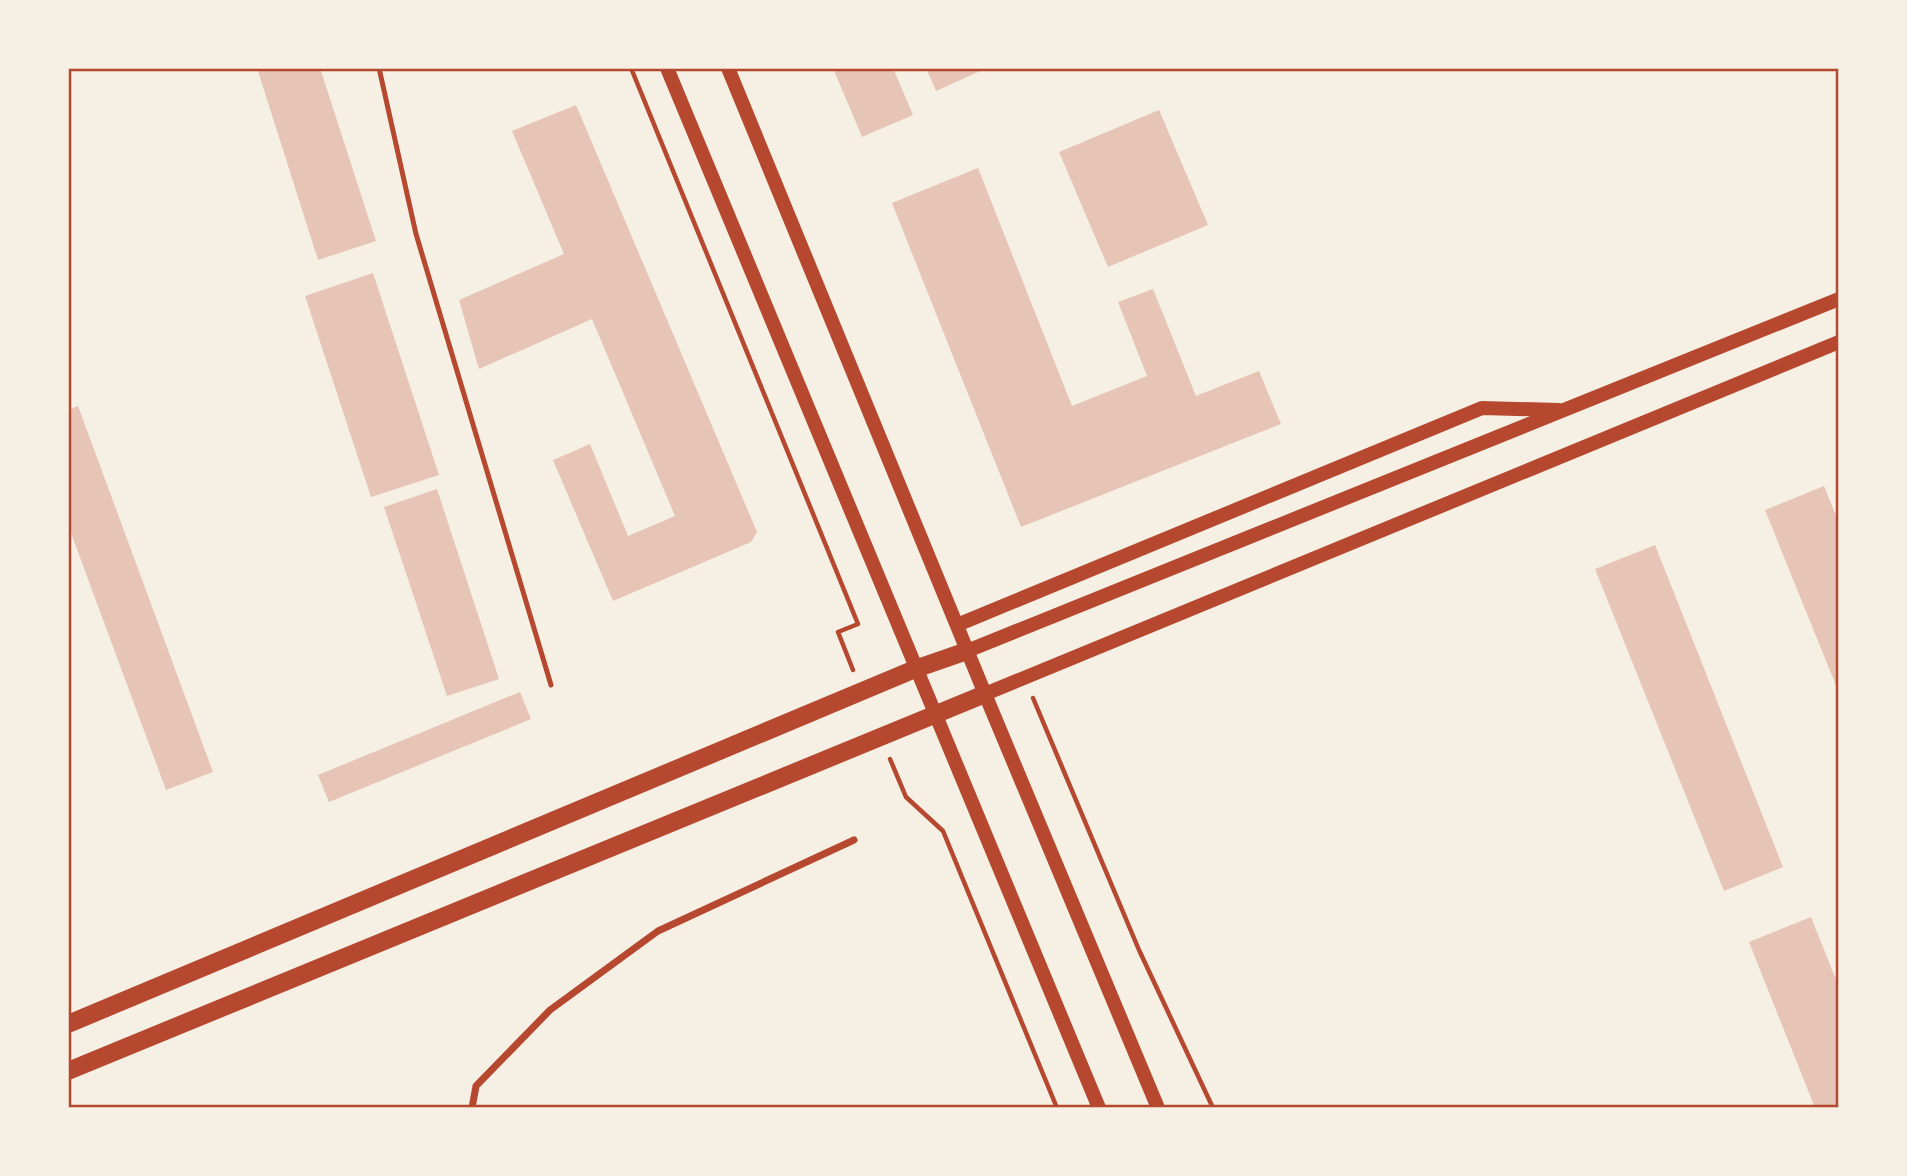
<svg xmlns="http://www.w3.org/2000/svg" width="1907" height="1176" viewBox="0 0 1907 1176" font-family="Figtree,sans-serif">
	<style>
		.building { fill: #e6c5b7 }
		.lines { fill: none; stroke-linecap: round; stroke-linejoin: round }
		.path { stroke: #b5482f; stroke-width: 4.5 }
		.service { stroke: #b5482f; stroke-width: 5 }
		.minor { stroke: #b5482f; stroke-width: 7 }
		.secondary { stroke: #b5482f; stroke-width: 14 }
		.primary { stroke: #b5482f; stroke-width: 18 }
		.neatline { fill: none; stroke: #b5482f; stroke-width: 2.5 }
	</style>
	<rect width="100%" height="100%" fill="#f6efe4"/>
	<path class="building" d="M257,68h63l56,173 -58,19z
		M833,68h60l20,47 -51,22z
		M926,68h61l-51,23z
		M576,105l181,427 -6,10 -138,59 -60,-141 37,-16 38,92 47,-20 -83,-197 -113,50 -20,-69 105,-46 -52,-123z
		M1159,110l49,115 -100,42 -49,-115z
		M978,168l94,238 75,-30 -29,-74 35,-13 43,107 63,-25 22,53 -260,103 -129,-324z
		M373,273l66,202 -68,22 -66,-201z
		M78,406l135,366 -47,18 -98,-265v-115z
		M1824,486l15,37v170l-74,-183z
		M437,489l62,190 -52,17 -63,-189z
		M1655,545l128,322 -59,24 -129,-322z
		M520,692l11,27 -202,83 -11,-27z
		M1811,917l28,70v121h-24l-66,-166z"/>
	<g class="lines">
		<path class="path" d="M631,68l227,556 -20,8 15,38
			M1033,698l106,252 74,158
			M890,759l16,38 37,34 114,277"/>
		<path class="service" d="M379,68l37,166 135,451"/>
		<path class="minor" d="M472,1108l4,-22 74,-76 108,-79 196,-91"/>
		<path class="secondary" d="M667,68l432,1040
			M728,68l257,626 173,414
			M957,625l525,-217 77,2
			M967,651l872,-352
			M985,694l854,-352"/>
		<path class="primary" d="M68,1024l847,-355 52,-18
			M68,1071l917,-377"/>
	</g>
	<rect width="1907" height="1176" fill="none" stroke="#f6efe4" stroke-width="140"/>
	<rect x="70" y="70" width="1767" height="1036" class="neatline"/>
</svg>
